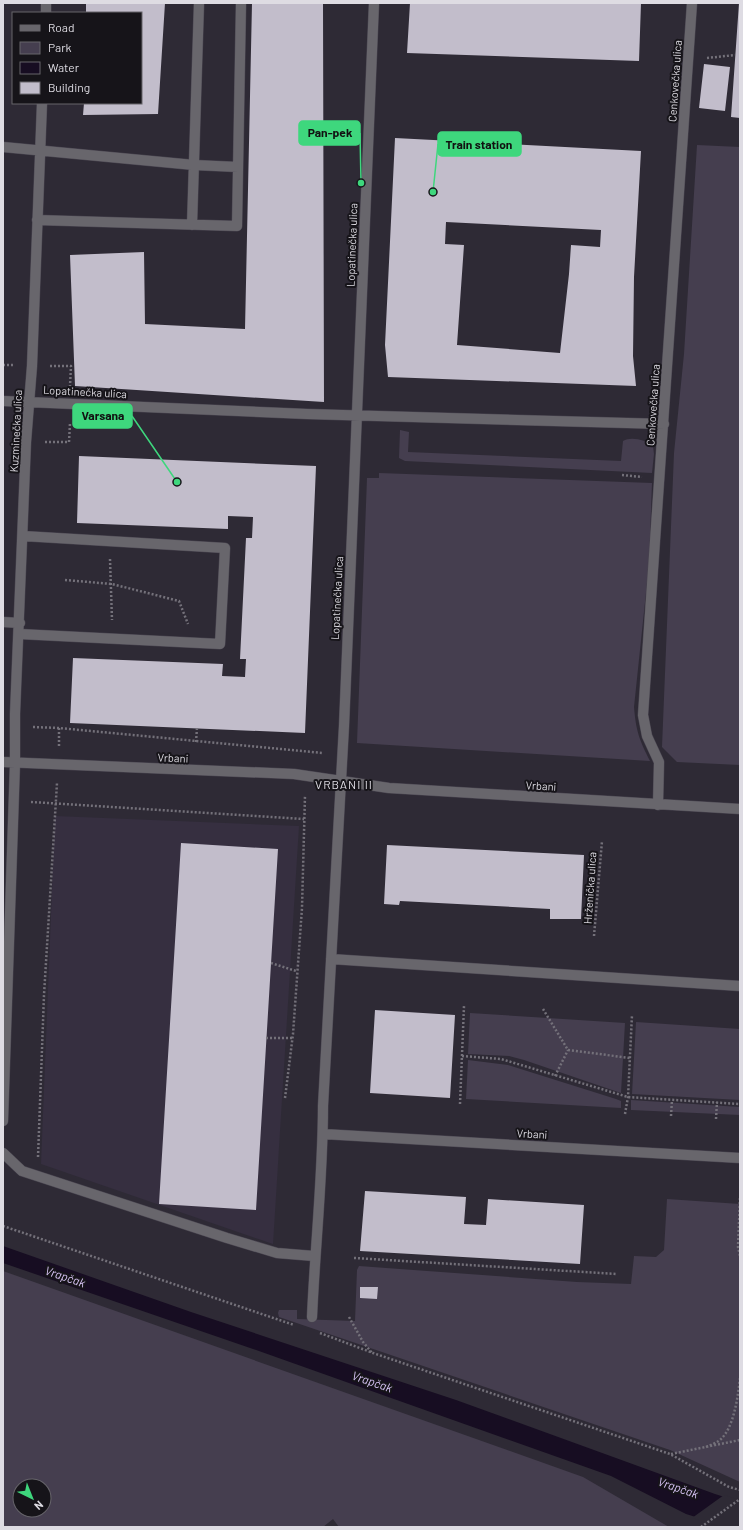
<svg xmlns="http://www.w3.org/2000/svg" width="743" height="1530" viewBox="0 0 743 1530" font-family="Barlow,sans-serif">
	<style>
		.built { fill: #362f40 }
		.green { fill: #453e4f; fill-rule: evenodd }
		.water { fill: #170d22 }
		.pier { fill: #2e2a35 }
		.building { fill: #c2bdcb; fill-rule: evenodd }
		.lines { fill: none; stroke-linecap: round; stroke-linejoin: round }
		.minor-casing { stroke: #4a4651; stroke-width: 11 }
		.path { stroke: #74717a; stroke-width: 2.5; stroke-dasharray: 2 2; stroke-linecap: butt }
		.minor { stroke: #68666c; stroke-width: 10 }
		.labels { text-anchor: middle; stroke-width: 4; stroke-linejoin: round; paint-order: stroke }
		.street-label { font-size: 11px; fill: #dedce3; stroke: #161419 }
		.neighbourhood-label { font-size: 12px; letter-spacing: 1px; fill: #dedce3; stroke: #161419 }
		.water-label { font-size: 12px; font-style: italic; fill: #dac6f8; stroke: #161419 }
		.leader { fill: none; stroke: #3ed77d; stroke-width: 1.5 }
		.callout-dot { fill: #3ed77d; stroke: #161419; stroke-width: 1.5 }
		.callout { fill: #3ed77d; stroke: #3ed77d; stroke-width: 1.5 }
		.callout-label { font-size: 12px; text-anchor: middle; font-weight: bold; fill: #111 }
	</style>
	<rect width="100%" height="100%" fill="#2e2a35"/>
	<path class="built" d="M55,816l244,10 -26,418 -232,-80z"/>
	<path class="green" d="M697,145l43,2v618l-63,-3 -15,-15 12,-294 10,-99z
		M400,430l9,2 -1,20 213,9 2,-20c8,-5 23,-1 30,5l1,8 -2,19 -247,-12 -6,-3z
		M379,473l273,10 -3,81 -15,143c2,24 5,32 16,54l-293,-18 10,-265h12z
		M470,1013l155,10 -4,70 -97,-33 -15,-4 -41,-2z
		M636,1022l104,7v71l-108,-6z
		M468,1060l40,5 108,34 5,2v7l-155,-9z
		M631,1100l109,7v8l-109,-5z
		M667,1199l73,5v278l-70,-32 -391,-133 -1,-4 1,-3h18v9l58,2 2,-51 2,-4 218,16 54,2 3,-28 22,1 8,-7z
		M3,1271l580,206 86,50h-330l-6,-8 -10,8h-320zM20,1486h24v24h-24z"/>
	<path class="water" d="M3,1246l188,66 265,88 259,94 25,8v25h-12l-42,-13 -75,-38 -358,-127 -250,-86z"/>
	<path class="pier" d="M724,1495l16,5v27h-19l-29,-9z"/>
	<path class="building" d="M86,3h79l-7,111 -75,1 1,-12h57v-90h-55z
		M252,3h71l1,399 -249,-16 -5,-131 74,-3 1,72 100,5z
		M410,3h231l-2,58 -232,-8z
		M739,3h1v115l-9,-1z
		M704,64l26,3 -5,44 -26,-3z
		M395,138l246,13 -7,126 -1,79 3,30 -248,-9 -3,-32zM446,222l155,8 -1,17 -29,-2 -2,29 -9,79 -103,-8 7,-100 -19,-1z
		M79,456l237,10 -11,267 -235,-10 3,-65 150,6 -1,12 23,1 1,-18h-6l6,-121h6l1,-21 -25,-1v13l-151,-6z
		M181,843l97,6 -22,361 -97,-6z
		M387,845l197,10 -3,64h-31v-10l-150,-8 -1,4 -15,-1z
		M375,1010l80,5 -5,83 -80,-5z
		M365,1191l101,6 -2,27 22,1 2,-26 96,6 -4,59 -220,-13z
		M360,1287h18l-1,12 -17,-1z"/>
	<g class="lines">
		<g class="minor-casing">
			<path id="minor" d="M46,13v-10
				M3,147l191,18 44,2
				M37,220l200,6 4,-223
				M192,225l7,-222
				M3,401l304,13 357,10
				M3,622l17,1
				M19,634l201,10 5,-96 -202,-12
				M3,762l291,12 95,14 351,21
				M658,805l1,-43 -12,-26 -4,-21 49,-712
				M331,959l409,27
				M3,1121l12,-358v-49l11,-272 6,-76 10,-263
				M323,1134l417,24
				M3,1153l19,18 205,67 50,15 37,3
				M312,1317c3,-70 11,-141 11,-211l21,-380 30,-723"/>
		</g>
		<path class="path" d="M707,58l28,-3
			M3,365h10
			M50,366h21l-1,20
			M45,442h24l1,-19
			M622,475l20,2
			M110,559l2,61
			M65,580l47,4 67,17 9,23
			M33,727l26,1 264,25
			M196,742l1,-14
			M59,746v-18
			M31,802l273,17
			M594,936l8,-95
			M271,963l25,8
			M543,1009l25,41 62,8
			M266,1038h26
			M462,1056l39,3 127,38 112,7
			M555,1076l13,-26
			M285,1098l8,-64 9,-126 3,-113
			M460,1104l4,-98
			M625,1114l3,-17 4,-82
			M671,1116l1,-16
			M716,1119l1,-17
			M38,1157l6,-162 13,-212
			M740,1198l-2,49 2,9
			M3,1226l291,99
			M354,1258l263,16
			M349,1317l14,25 9,11
			M320,1333l53,20 297,101 59,33 11,3
			M706,1447c5,-2 10,-4 14,-7 14,-12 18,-44 20,-62
			M671,1454l69,-14
			M701,1527l39,-28"/>
		<use href="#minor" class="minor"/>
	</g>
	<g class="labels">
		<g class="street-label">
			<text transform="translate(675 81) rotate(-86)" y="4">Cenkovečka ulica</text>
			<text transform="translate(352 245) rotate(-88)" y="4">Lopatinečka ulica</text>
			<text transform="translate(85 392) rotate(3)" y="4">Lopatinečka ulica</text>
			<text transform="translate(653 405) rotate(-86)" y="4">Cenkovečka ulica</text>
			<text transform="translate(16 431) rotate(-87)" y="4">Kuzminečka ulica</text>
			<text transform="translate(337 598) rotate(-87)" y="4">Lopatinečka ulica</text>
			<text transform="translate(173 758) rotate(2)" y="4">Vrbani</text>
			<text transform="translate(541 786) rotate(3)" y="4">Vrbani</text>
			<text transform="translate(590 888) rotate(-86)" y="4">Hrženička ulica</text>
			<text transform="translate(532 1134) rotate(3)" y="4">Vrbani</text>
		</g>
		<g class="neighbourhood-label">
			<text x="344" y="789">VRBANI II</text>
		</g>
		<g class="water-label">
			<text transform="translate(65 1277) rotate(19)" y="4">Vrapčak</text>
			<text transform="translate(372 1382) rotate(19)" y="4">Vrapčak</text>
			<text transform="translate(678 1488) rotate(19)" y="4">Vrapčak</text>
		</g>
	</g>
	<path class="leader" d="M361 183L360 133M433 192L438 144M177 482L132 416"/>
	<g class="callout-dot">
		<circle cx="361" cy="183" r="4"/>
		<circle cx="433" cy="192" r="4"/>
		<circle cx="177" cy="482" r="4"/>
	</g>
	<g class="callout">
		<rect x="299" y="121" width="61" height="24" rx="4"/>
		<rect x="438" y="132" width="83" height="24" rx="4"/>
		<rect x="73" y="404" width="59" height="24" rx="4"/>
	</g>
	<g class="callout-label">
		<text x="330" y="137">Pan-pek</text>
		<text x="479" y="149">Train station</text>
		<text x="103" y="420">Varsana</text>
	</g>
	<rect width="743" height="1530" fill="none" stroke="#dedce3" stroke-width="8"/>
	<rect x="12" y="12" width="130" height="92" fill="#161419" stroke="#66646a"/>
	<rect x="20" y="25" width="20" height="6" fill="#68666c" stroke="#66646a"/>
	<text x="48" y="32" font-size="12" fill="#dedce3">Road</text>
	<rect x="20" y="42" width="20" height="12" fill="#453e4f" stroke="#66646a"/>
	<text x="48" y="52" font-size="12" fill="#dedce3">Park</text>
	<rect x="20" y="62" width="20" height="12" fill="#170d22" stroke="#66646a"/>
	<text x="48" y="72" font-size="12" fill="#dedce3">Water</text>
	<rect x="20" y="82" width="20" height="12" fill="#c2bdcb" stroke="#66646a"/>
	<text x="48" y="92" font-size="12" fill="#dedce3">Building</text>
	<g transform="translate(32 1498) rotate(137)"><circle r="19" fill="#161419" stroke="#66646a"/>
	<path d="M0-3L7 15L0 10L-7 15Z" fill="#3ed77d"/>
	<text y="-6" font-size="11" font-weight="bold" text-anchor="middle" fill="#dedce3">N</text>
	</g>
</svg>
